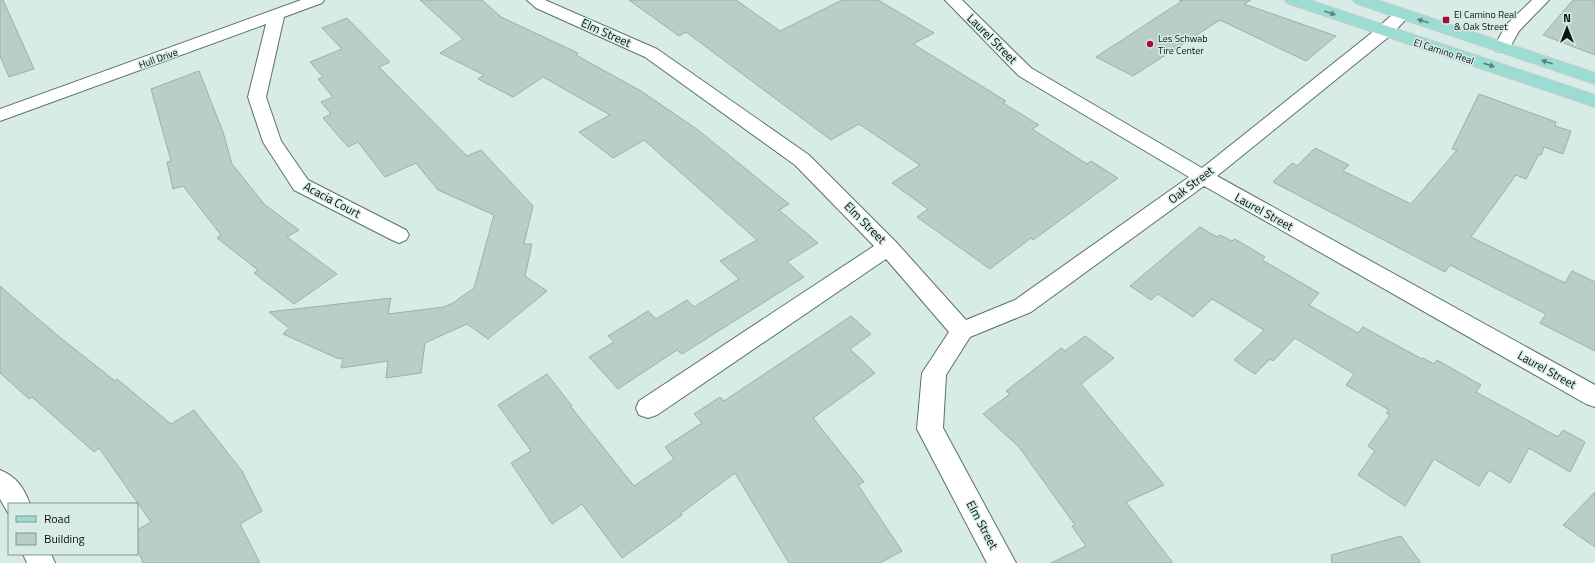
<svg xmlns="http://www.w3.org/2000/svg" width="1595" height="563" viewBox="0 0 1595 563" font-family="'Titillium Web',sans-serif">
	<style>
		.building { fill: #bacec9; stroke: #9bafab }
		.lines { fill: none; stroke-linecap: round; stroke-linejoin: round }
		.minor-casing { stroke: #5d706c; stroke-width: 2 }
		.major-casing { stroke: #c9cbca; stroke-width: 2 }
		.minor { fill: #fff; fill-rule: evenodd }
		.major { fill: #9bddd2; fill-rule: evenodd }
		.oneway { fill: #5a827b }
		.poi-dot { fill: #a60c37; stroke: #d7ece7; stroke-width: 1.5 }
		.labels { text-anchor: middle; stroke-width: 3; stroke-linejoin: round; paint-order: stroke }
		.far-poi-label { font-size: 10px; fill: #0b1210; stroke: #d7ece7; text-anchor: start }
		.far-street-label { font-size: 10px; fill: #0b1210; stroke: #d7ece7 }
		.street-label { font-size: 12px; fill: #0b1210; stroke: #d7ece7 }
	</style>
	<rect width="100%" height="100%" fill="#d7ece7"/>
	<path class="building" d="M0,0h3l31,69 -25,8 -9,-21z
		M420,0h62l19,17 77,36 -2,2 65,36 57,39 91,74 -10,6 39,33 -31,19 17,15 -122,77 -5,-4 -59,39 -29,-32 25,-15 -6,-6 40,-25 8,8 31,-19 7,7 45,-28 -19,-18 37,-21 -113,-100 -31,18 -34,-26 31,-17 -67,-38 -30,20 -35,-18 6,-4 -44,-22 23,-14z
		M629,0h107l44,31 62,-31h36l56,33 -21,11 93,57 -3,2 36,22 -7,4 55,35 4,-3 27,17 -85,62 -2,-2 -41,31 -73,-52 11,-8 -36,-26 28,-18 -61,-41 -28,16 -145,-108 -7,4z
		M1179,0h72l-7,4 92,32 -30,25 -86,-41 -87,56 -37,-19 86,-56z
		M1573,0h22v55l-52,-20z
		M347,18l43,44 -11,5 88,89 14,-6 52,56 -9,38h8l-7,32 22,15 -59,48 -21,-15 -42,19 -4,30 -35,5 2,-17 -47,7 2,-10 -4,1 -56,-25 6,-6 -20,-16 122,-14 -3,16 56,-7 9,-4 21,-15 20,-73 -56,-25 -22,-27 -31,14 -27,-35 -10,5 -25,-29 8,-4 -10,-12 12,-5 -15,-18 5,-2 -13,-15 32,-13 -20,-21z
		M199,71l24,61 9,32 33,41 34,25 -12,7 50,37 -43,30 -40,-31 4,-3 -41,-32 4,-3 -38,-49 -10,3 -6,-27 4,-1 -20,-72z
		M1479,94l77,28 -1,4 16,5 -8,23 -19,-7 -3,8 -2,-1 -13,25 -10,-4 -45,62 94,46 7,-12 23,11v69l-55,-28 6,-9 -96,-49 -5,7 -172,-90 19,-19 5,3 18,-18 34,17 -6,6 68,33 46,-54 -5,-1z
		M1200,227l17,10 3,-2 12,6 3,-2 30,18 -3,3 57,33 -10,12 49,28 5,-6 59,32 1,-1 11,6 3,-4 44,25 -5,7 82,45 5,-7 22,12 -15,30 -41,-24 -19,35 -21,-13 -10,16 -45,-27 -29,47 -47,-31 17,-24 -7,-5 22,-31 -4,-2 3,-3 -43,-25 8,-11 -59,-36 -22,23 -3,-2 -15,15 -21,-14 30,-30 -52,-31 -19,18 -35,-23 -7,6 -21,-14z
		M0,286l57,49 58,46 2,-2 54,45 23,-14 48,61 20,40 -22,13 20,39h-117l-6,-16v-17l14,-8 -52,-74 -5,4 -62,-55 -3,2 -29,-26z
		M851,316l20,18 -21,15 25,24 -62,45 51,64 -6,3 44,66 -22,12h-91l-54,-90 -54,40 1,2 -60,43 -40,-54 -30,20 -41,-61 20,-12 -33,-46 49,-31 25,32 -1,1 63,79 40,-27 -9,-12 37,-24 -8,-9 26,-17 4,4z
		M1085,336l29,22 -33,26 83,101 -38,17 47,61h-122l35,-17 -14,-20 3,-1 -56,-78 -36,-33 27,-20 -4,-3 43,-33 12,-10 4,3z
		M1595,492v55l-32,-22z
		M1401,536l20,27h-89l-1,-8z"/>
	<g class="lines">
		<g class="minor-casing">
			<path id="minor" d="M301,0h23l-2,3 -38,14 -18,80 15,44 27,39 98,50 3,5 -3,5 -7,3 -7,-3 -98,-50 -31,-48 -15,-45 18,-73 -266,97v-12z
				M527,0h18l112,49 152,106 87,87 70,78 49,-20 174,-123 -170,-101 -74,-76h17l69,68 171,100 177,-141c9,-8 17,-20 30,-16l2,3 -20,21 -174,141 378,209v22l-9,-3 -382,-218 -173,126 -61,25 -24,38 -3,53 73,135h-29l-70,-134 5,-56 27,-41 -63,-73 -229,156 -9,3 -9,-3 -3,-7 3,-7 235,-155 -79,-81 -150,-108 -109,-49z
				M1532,0h17l-30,31 -11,20 -6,1 -6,-1 -2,-4 12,-22z
				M0,470c17,7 24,18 30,34h-21v9h-1l-8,-14z
				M23,554h28l4,9h-28z"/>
		</g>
		<g class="major-casing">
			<path id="major" d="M1285,0h24l286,95v12l-308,-104z
				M1353,0h24l218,73v11l-240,-81z"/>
		</g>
		<use href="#minor" class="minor"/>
		<use href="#major" class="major"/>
	</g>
	<defs><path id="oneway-solid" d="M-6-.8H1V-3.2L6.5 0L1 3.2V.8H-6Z"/></defs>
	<g class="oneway">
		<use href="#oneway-solid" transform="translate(1330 13) rotate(19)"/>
		<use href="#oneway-solid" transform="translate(1423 21) rotate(-162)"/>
		<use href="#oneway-solid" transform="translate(1547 62) rotate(-162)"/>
		<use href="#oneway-solid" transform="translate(1489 65) rotate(18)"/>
	</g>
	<g class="poi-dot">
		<rect x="1442" y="16" width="8" height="8" rx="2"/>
		<circle cx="1150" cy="44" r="4"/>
	</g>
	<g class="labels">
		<g class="far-poi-label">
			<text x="1454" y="18">El Camino Real<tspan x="1454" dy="12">&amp; Oak Street</tspan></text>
			<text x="1158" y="42">Les Schwab<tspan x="1158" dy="12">Tire Center</tspan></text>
		</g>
		<g class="far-street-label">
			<text transform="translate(1444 51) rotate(18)" y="4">El Camino Real</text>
			<text transform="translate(158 58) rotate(-20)" y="4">Hull Drive</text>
		</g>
		<g class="street-label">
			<text transform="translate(606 33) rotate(24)" y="4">Elm Street</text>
			<text transform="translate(992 39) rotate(45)" y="4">Laurel Street</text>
			<text transform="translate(1191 185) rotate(-37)" y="4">Oak Street</text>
			<text transform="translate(332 200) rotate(28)" y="4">Acacia Court</text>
			<text transform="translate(1264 212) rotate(29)" y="4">Laurel Street</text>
			<text transform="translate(865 223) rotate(45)" y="4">Elm Street</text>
			<text transform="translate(1547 370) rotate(29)" y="4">Laurel Street</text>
			<text transform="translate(982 525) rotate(62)" y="4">Elm Street</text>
		</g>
	</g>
	<rect x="8" y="503" width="130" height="52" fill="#d7ece7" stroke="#859591"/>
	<rect x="16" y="516" width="20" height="6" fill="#9bddd2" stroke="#859591"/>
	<text x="44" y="523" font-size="12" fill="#0b1210">Road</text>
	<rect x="16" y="533" width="20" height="12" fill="#bacec9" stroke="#859591"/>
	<text x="44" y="543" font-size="12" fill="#0b1210">Building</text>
	<g transform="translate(1567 28)" stroke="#d7ece7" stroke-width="3" paint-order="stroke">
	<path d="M0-3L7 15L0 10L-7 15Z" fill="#0b1210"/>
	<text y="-6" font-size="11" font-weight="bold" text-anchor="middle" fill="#0b1210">N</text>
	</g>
</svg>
